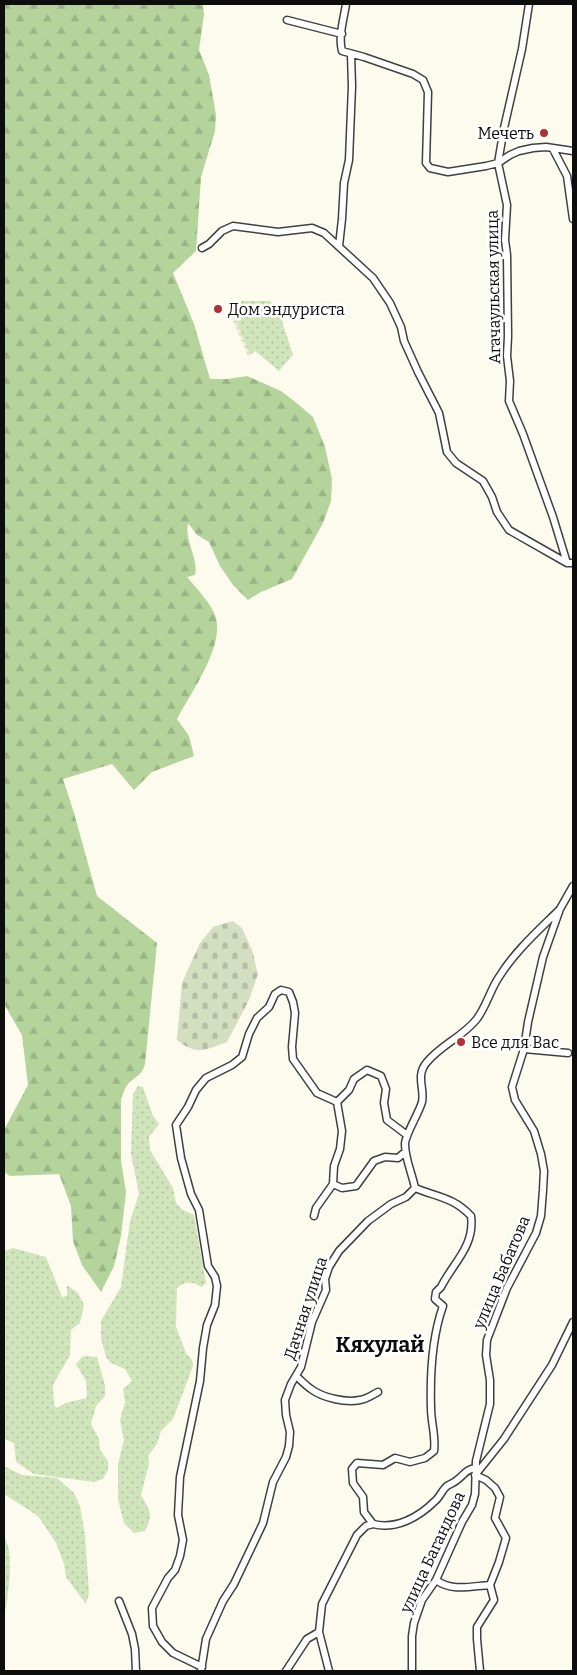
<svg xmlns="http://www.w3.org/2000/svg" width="577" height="1675" viewBox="0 0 577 1675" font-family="Bitter,serif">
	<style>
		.farmland { fill: url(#farmland-rules) }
		.grass { fill: url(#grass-dots) }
		.forest { fill: url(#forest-firs) }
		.cemetery { fill: url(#cemetery-stones) }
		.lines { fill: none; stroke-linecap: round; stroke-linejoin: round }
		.minor-casing { stroke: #404040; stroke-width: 9 }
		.minor { stroke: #fff; stroke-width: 6 }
		.poi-dot { fill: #b13136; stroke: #fff; stroke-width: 2 }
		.labels { text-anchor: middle; stroke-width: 5; stroke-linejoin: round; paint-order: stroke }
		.poi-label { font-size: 16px; fill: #0d0d0d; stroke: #fff; text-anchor: start }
		.street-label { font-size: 16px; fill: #0d0d0d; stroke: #fff }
		.district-label { font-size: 21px; font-weight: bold; fill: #0d0d0d; stroke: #fff }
	</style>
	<defs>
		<pattern id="farmland-rules" width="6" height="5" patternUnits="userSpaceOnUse" patternTransform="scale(1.25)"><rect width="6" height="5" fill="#f1efd1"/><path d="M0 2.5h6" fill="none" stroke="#cdccb2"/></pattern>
		<pattern id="grass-dots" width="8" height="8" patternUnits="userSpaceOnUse" patternTransform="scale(1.25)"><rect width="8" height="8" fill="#d0e5bb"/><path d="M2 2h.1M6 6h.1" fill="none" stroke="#b1c3a0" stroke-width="1.8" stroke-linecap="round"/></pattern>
		<pattern id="forest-firs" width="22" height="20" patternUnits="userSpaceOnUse" patternTransform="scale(1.25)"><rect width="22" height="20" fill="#b4d49c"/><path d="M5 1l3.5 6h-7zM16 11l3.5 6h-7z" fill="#9ab585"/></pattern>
		<pattern id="cemetery-stones" width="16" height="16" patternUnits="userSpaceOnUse" patternTransform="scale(1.25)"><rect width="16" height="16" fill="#d4dec1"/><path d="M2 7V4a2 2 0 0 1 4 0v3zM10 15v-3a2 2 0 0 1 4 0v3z" fill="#b5bda5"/></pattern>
	</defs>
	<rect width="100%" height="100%" fill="#fdfbee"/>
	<path class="farmland" d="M233,313l17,42 -2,1 -18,-42z"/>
	<path class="grass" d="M241,301h29l10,14 13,40 -14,16 -24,-20 -5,4 -17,-42 8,-2z
		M138,1086l5,1 10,29 6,8 -10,13 1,13 23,38 3,15 7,7 11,5 12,68 -5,4c-9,-6 -15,-6 -24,1l-1,39 10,26 6,7 1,6 -20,53 -12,12 -4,13 -9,12 1,7 -8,32c9,17 13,18 4,36l-11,2 -10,-10 -6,-23v-36l6,-24 -4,-20 5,-18 -2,-13 9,-8 -7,-12 -14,-6 -5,-6 -5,-19v-17l20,-34 9,-66 9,-27 -8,-40 2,-60z
		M13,1248l33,9 16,40 5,-1v-11l11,8 6,12 -4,18 -9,7 -1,25 -17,30 1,20 3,3 8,-5 22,-5 -1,-17 -10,-17 7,-8 14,1 8,28v11l-9,10 -5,18 8,15 1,11 8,11v9l-5,9 -9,3 -60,-8 -18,-12 -2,-19 -10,-4v-188z
		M4,1466l18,9 35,3 17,15 6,13 5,29 4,58 -3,11 -20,-27 -2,-13 -8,-21 -18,-27 -34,-22z
		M4,1537c11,15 4,53 2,72l-2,1z"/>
	<path class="forest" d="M4,4h199l1,10 -5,36 10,25 7,40 -1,16 -14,46 -5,74 -23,22 21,51 16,55h18l19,-3 34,15 12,9 20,17 12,30 7,32 -1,22 -8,22 -31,56 -31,13 -13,8 -15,-15 -13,-19 -11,-24 -12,-7 -9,-12c-4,18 11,35 7,52l-8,2c10,12 22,24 28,38 11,30 -24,77 -38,104l12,17 5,20 -42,16 -18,18 -22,-26 -49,15 11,34 23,83 60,47 -12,121c-4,13 -9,11 -17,20 -4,5 -5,10 -7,16v61l5,31 -5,44 -7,30 -13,26 -19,-27 -9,-24 -2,-35 -12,-32 -49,2 -6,-4v-42l24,-45 -6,-50 -18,-31z"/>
	<path class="cemetery" d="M233,921l9,7 10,22 6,24 -9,26 -22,42c-22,8 -30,14 -50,-2l5,-57 18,-40 13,-16z"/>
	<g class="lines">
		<g class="minor-casing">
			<path id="minor" d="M346,4c-2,14 -8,33 -4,47l22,6 49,17 10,6 5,12 -2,71 4,5 18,4 38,-6 12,-3 12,-8 9,-4 14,-3 13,-1 27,4
				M529,4l-7,45 -18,79 -6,35 9,42 -2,35 2,15 1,81 -1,20 3,25 -1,20 14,33 30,83 14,46h6
				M287,20l55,14
				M553,149l14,27 6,43
				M339,246l3,-27 2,-36 5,-23 3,-74 -1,-32
				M202,248l7,-4 13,-13 11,-5 45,6 34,-4 12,5 49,45 17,25 11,24 3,14 14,31 21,41 8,39 9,11 27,18 9,16 5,15 12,18 58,33
				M524,1049l44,4
				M337,1102l12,-12 5,-11 13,-9 14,6 5,13 -2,14 3,17 20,15
				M333,1184l1,-18 6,-17 2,-18 -5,-29
				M314,1216l2,-8 17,-24 9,4 14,-2 18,-25 11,-4 13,1 7,-6
				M296,1376c5,4 9,9 15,13 12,9 35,14 49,11 7,-1 12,-5 18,-8
				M476,1474l28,-35 48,-74 21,-43
				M475,1475l11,5 9,8 5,9 -5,21 11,20 -7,24 -9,23
				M373,1524c23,6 46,-7 62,-23 5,-4 7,-11 12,-15 3,-2 7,-3 10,-6 7,-5 9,-11 19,-12
				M436,1580c16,12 36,6 54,5
				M119,1601l13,33 3,15 1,22
				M202,1667l-29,-14 -11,-11 -9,-16 -1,-18 16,-30 7,-8 5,-14 3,-16 -5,-25 2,-38 20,-96 3,-33 4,-23 8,-20 2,-19 -2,-9 -7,-11 -9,-56 -8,-16 -10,-36 -5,-33 12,-18 8,-17 10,-12 26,-13 10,-8 7,-23 8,-16 12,-11 6,-13 6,-4 8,2 4,10 2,11 -3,34 1,12 24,34 20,9
				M201,1671l5,-32 17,-38 11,-17 29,-61 10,-41 13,-25 3,-11 1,-14 -4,-17 -1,-15 6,-16 10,-17 11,-45 14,-32 -1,-11 4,-12 10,-16 29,-30 23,-17 15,-7 9,-9c-3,-15 -10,-29 -10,-44 0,-9 14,-31 17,-42 3,-14 -7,-26 5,-40 14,-17 35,-25 49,-42 10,-12 14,-30 23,-43 16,-26 40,-47 61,-68
				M286,1671l21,-32 12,-7
				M329,1671l-10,-39 3,-28 35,-69 9,-9 7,-2 -9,-12 -1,-15 -10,-14 -1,-14 5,-6 26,2 12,-7 15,4 15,-4 9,-7c2,-15 -3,-28 -3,-43 -1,-33 1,-71 12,-102l-8,-7 1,-7 5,-5c12,-24 34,-41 30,-71 -18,-19 -34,-19 -56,-28
				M412,1671v-35l2,-13 8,-23 14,-20 26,-58 10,-17 3,-11 1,-33 14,-57v-24l-4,-25 1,-15 20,-52 29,-55 5,-17 2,-26 1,-19 -3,-17 -7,-23 -19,-31 -3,-13 12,-38 4,-27 15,-65 17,-48 13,-23
				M480,1671l-3,-32v-12l17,-27 -4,-15"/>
		</g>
		<use href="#minor" class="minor"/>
	</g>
	<g class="poi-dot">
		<circle cx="544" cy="133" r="5"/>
		<circle cx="218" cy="309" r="5"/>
		<circle cx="461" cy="1042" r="5"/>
	</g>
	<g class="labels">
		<g class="poi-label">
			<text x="534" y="139" text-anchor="end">Мечеть</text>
			<text x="228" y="315">Дом эндуриста</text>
			<text x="471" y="1048">Все для Вас</text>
		</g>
		<g class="street-label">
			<text transform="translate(493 287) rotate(-91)" y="6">Агачаульская улица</text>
			<text transform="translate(501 1272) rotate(-67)" y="6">улица Бабатова</text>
			<text transform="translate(305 1308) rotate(-72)" y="6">Дачная улица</text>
			<text transform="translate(432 1552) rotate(-65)" y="6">улица Багандова</text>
		</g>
		<g class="district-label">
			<text x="380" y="1352">Кяхулай</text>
		</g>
	</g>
	<rect width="577" height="1675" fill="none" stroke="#0d0d0d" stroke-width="10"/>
</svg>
